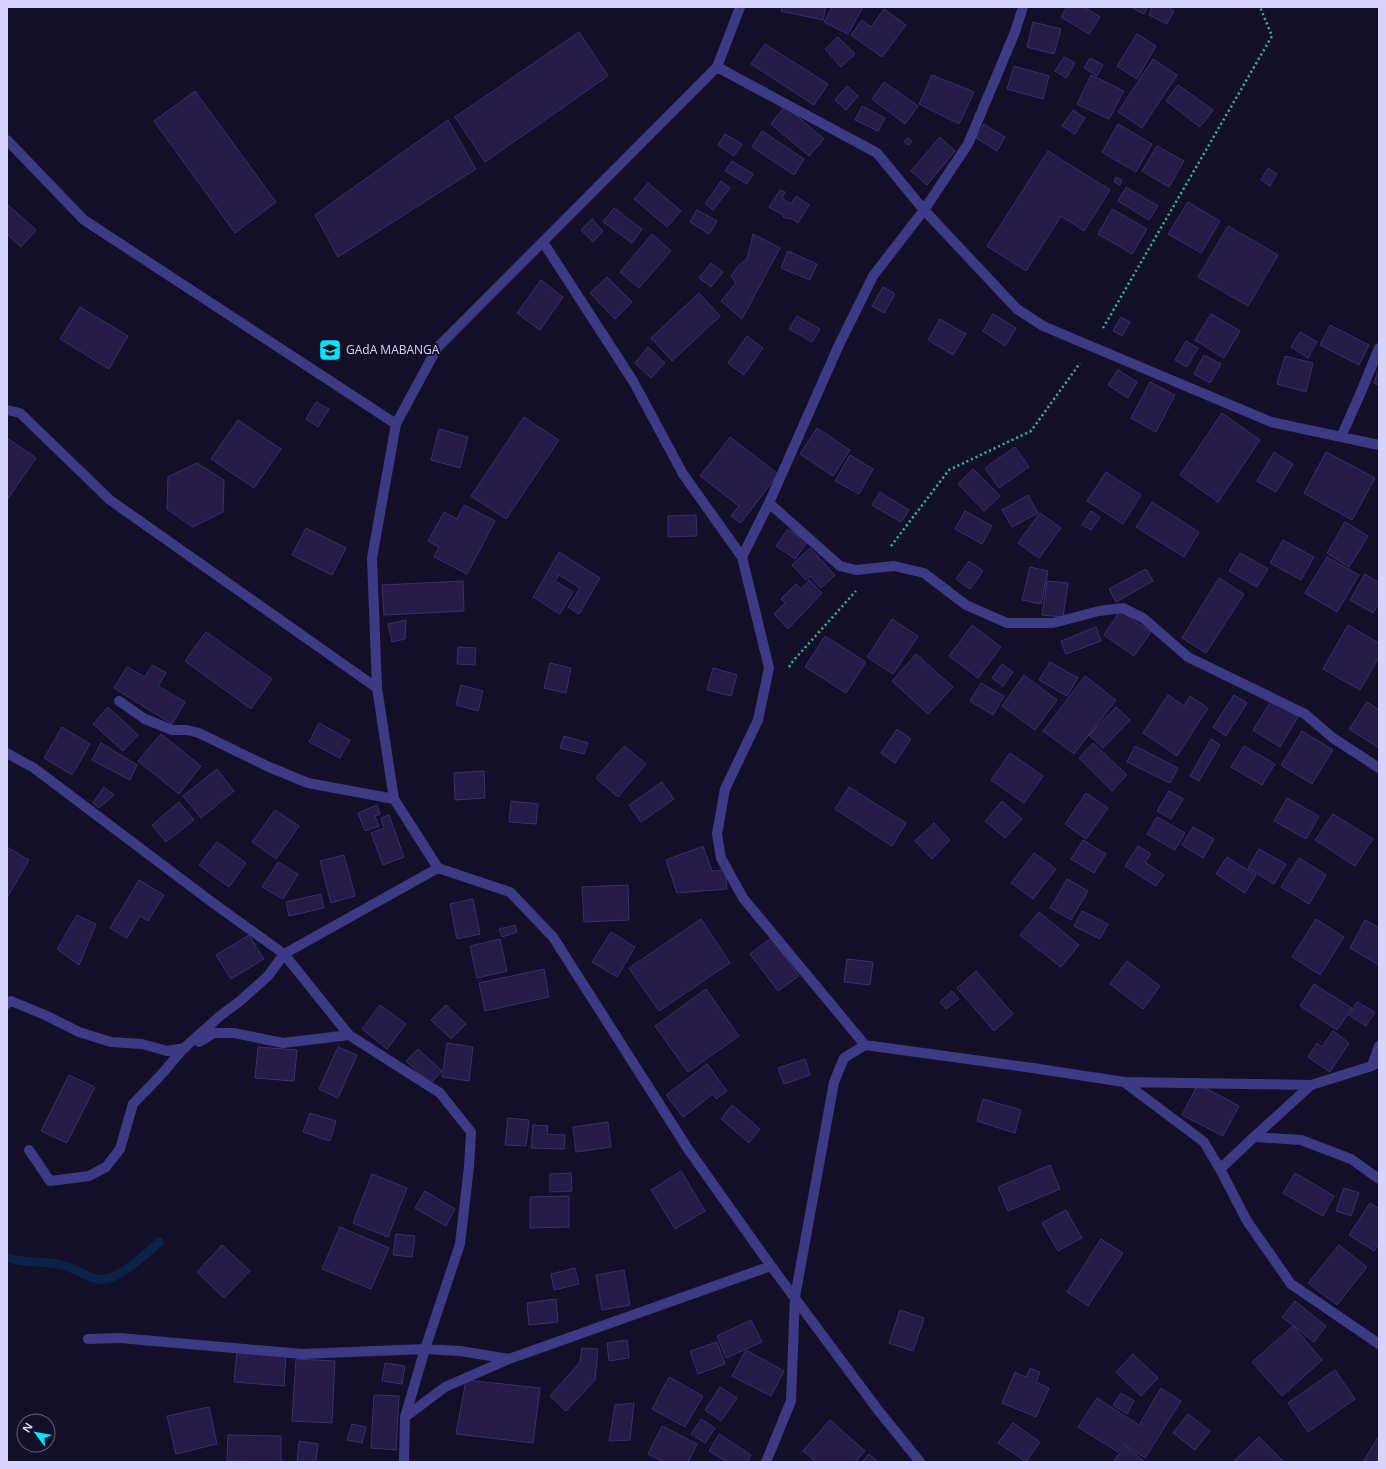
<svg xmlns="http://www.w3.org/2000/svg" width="1386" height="1469" viewBox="0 0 1386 1469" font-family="'Open Sans',sans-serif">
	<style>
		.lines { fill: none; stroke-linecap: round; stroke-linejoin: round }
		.stream { stroke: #0c2248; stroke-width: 9 }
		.building { fill: #241b47; stroke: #3b2d73 }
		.path { stroke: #2fb8b0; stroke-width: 2.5; stroke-dasharray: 2 3; stroke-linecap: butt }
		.minor { stroke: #3d3a85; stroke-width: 10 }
		.labels { text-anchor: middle; stroke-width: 4; stroke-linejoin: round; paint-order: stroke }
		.poi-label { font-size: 12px; fill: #d9d4ff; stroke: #130f26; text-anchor: start }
	</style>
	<rect width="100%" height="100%" fill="#130f26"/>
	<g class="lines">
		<path class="stream" d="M7,1258c18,5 37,3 55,7 12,3 23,11 35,14 18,5 49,-25 62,-37"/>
	</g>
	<path class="building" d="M782,7h44l-3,13 -42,-9z
		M832,7h31l-15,27 -24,-12z
		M1067,7h17l16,10 -11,17 -28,-17z
		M1131,7h17l-4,7z
		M1152,7h16l6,4 -7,13 -18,-9z
		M884,9l22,16 -24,32 -31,-22 11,-15 9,7z
		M1033,22l28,7 -7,25 -27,-7z
		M579,32l29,44 -123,86 -30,-45z
		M1137,34l19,12 -19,33 -20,-13z
		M838,37l17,17 -14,13 -16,-18z
		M765,44l63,40 -14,21 -63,-41z
		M1064,57l11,6 -9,15 -11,-7z
		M1090,58l13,7 -6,11 -13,-8z
		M1153,59l24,16 -35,53 -24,-16z
		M1014,66l35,10 -6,23 -36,-10z
		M932,75l42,17 -15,32 -40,-20z
		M1091,75l33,16 -15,28 -32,-15z
		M884,82l34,24 -13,18 -33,-25z
		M1178,85l35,25 -13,17 -34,-26z
		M847,86l11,10 -12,14 -11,-10z
		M195,91l81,111 -41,31 -81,-112z
		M785,106l39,33 -15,17 -38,-32z
		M862,106l23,12 -7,13 -23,-11z
		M1073,110l12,8 -10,16 -13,-8z
		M448,120l28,49 -138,88 -23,-42z
		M984,124l21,13 -8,14 -21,-13z
		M1118,124l34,20 -16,28 -34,-20z
		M762,131l42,28 -10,16 -42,-28z
		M725,134l17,10 -8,12 -16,-11z
		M940,137l15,14 -28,34 -16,-14z
		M907,138l5,3 -3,4 -5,-3z
		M1157,146l27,15 -15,26 -27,-16z
		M1048,151l62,39 -26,41 -23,-15 -35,55 -39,-25z
		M732,161l21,13 -6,10 -22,-13z
		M1268,168l9,6 -7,12 -9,-6z
		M1116,177l6,3 -2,5 -6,-3z
		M721,181l9,7 -17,22 -8,-6z
		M648,183l33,28 -14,16 -33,-28z
		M1126,187l32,19 -9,14 -31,-19z
		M780,190l5,2 -3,6 9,6 5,-8 13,9 -11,18 -7,-5 -1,1 -7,-2v-2l-14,-8z
		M1188,202l32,19 -19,32 -33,-19z
		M7,204l29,26 -15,17 -14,-13z
		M614,208l28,21 -10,14 -29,-21z
		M1112,209l35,20 -15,25 -34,-20z
		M697,210l20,11 -8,13 -19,-12z
		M592,219l11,12 -10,11 -12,-12z
		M1228,226l50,29 -30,51 -50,-29z
		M652,234l19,17 -32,37 -19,-16z
		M753,234l27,14 -38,71 -21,-18 15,-18 -5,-7 8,-11 8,-6z
		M788,251l29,13 -7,16 -29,-12z
		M711,263l12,9 -12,15 -12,-9z
		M607,277l25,25 -17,17 -25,-26z
		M541,280l22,17 -23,33 -23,-17z
		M883,287l12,7 -11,19 -12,-7z
		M699,293l21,23 -48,45 -21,-23z
		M80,307l48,29 -19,33 -49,-30z
		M993,314l23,14 -11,18 -22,-15z
		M1211,314l29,17 -16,27 -29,-18z
		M797,316l23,13 -8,13 -23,-13z
		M1121,317l9,5 -8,14 -9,-5z
		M940,319l26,15 -13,21 -25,-15z
		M1330,325l39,20 -10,20 -39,-20z
		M1300,332l17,10 -9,16 -17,-11z
		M747,336l16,12 -19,27 -16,-12z
		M1186,341l12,7 -11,19 -12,-7z
		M648,347l17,16 -14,15 -16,-15z
		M1204,355l17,9 -11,19 -16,-9z
		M1285,356l28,7 -7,29 -29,-8z
		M1379,369v16l-5,-2z
		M1118,370l19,12 -9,16 -20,-13z
		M1150,382l25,13 -19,37 -25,-14z
		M316,402l13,7 -11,18 -12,-8z
		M1222,413l38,27 -42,62 -38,-27z
		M524,417l35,23 -53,79 -35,-23z
		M238,420l43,29 -27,39 -43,-29z
		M817,428l33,22 -17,26 -33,-22z
		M439,429l29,8 -8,31 -29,-8z
		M730,437l48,37 -37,49 -10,-7 8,-10 -39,-30z
		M7,438l29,20 -29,42z
		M1015,447l14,20 -30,21 -14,-20z
		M1274,452l19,12 -17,28 -19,-11z
		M1326,452l49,26 -23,42 -48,-27z
		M850,455l23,14 -14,25 -24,-13z
		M197,463l27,17 -1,32 -30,15 -26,-18 1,-32z
		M973,469l27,27 -16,15 -26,-27z
		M1106,472l35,23 -18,29 -36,-23z
		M880,492l29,18 -8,12 -29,-17z
		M1028,495l10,18 -26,14 -10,-17z
		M1152,502l47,30 -15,25 -48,-30z
		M464,505l31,16 -28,53 -33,-17 5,-10 -11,-6 16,-29 13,7z
		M965,511l27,15 -10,18 -27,-15z
		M1091,511l9,6 -9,13 -9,-5z
		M1040,513l21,15 -22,30 -21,-15z
		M696,515l1,21 -29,1v-21z
		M1345,522l23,14 -19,31 -22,-14z
		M306,528l40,20 -14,27 -40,-20z
		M788,529l19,13 -12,17 -19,-13z
		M1283,540l31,17 -13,23 -31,-17z
		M810,548l25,27 -14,13 -11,-12 -4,4 -14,-15z
		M559,552l41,26 -21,36 -11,-7 12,-19 -21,-13 -4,6 18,11 -13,22 -27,-17z
		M1240,553l28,16 -11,18 -28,-16z
		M1327,557l32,18 -22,37 -32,-19z
		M969,561l14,10 -13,18 -14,-10z
		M1030,567l18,4 -7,33 -19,-4z
		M1146,569l7,12 -37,21 -7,-13z
		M1365,574l14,9v20l-6,10 -23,-13z
		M1219,578l25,16 -38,59 -24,-15z
		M809,580l13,13 -34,36 -14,-15 11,-11 -4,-4 15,-15 5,5z
		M463,581l1,30 -80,4 -2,-30z
		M1047,581l21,2 -5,34 -21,-2z
		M1120,611l31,21 -17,24 -30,-21z
		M892,619l26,17 -25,38 -26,-17z
		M406,620l-1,19 -13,3 -4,-18z
		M972,625l29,22 -23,31 -29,-22z
		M1348,625l31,18v14l-19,33 -37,-21z
		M1096,627l5,14 -35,13 -5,-13z
		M206,632l66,47 -21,30 -66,-48z
		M825,636l41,26 -20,31 -41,-26z
		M458,647l18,1 -1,17 -18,-1z
		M916,654l37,33 -25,27 -36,-33z
		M1050,662l28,16 -11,18 -28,-16z
		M550,663l21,5 -5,25 -22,-5z
		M1002,664l11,8 -10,14 -11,-8z
		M152,665l14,8 -8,13 27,16 -13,22 -58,-36 13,-21 18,10z
		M713,668l24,7 -6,21 -24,-6z
		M1024,675l33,25 -22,30 -33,-24z
		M1085,676l31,24 -42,54 -31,-23z
		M981,683l23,13 -11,19 -23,-14z
		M461,685l22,6 -5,20 -22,-6z
		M1168,695l16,11 6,-10 18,12 -31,48 -34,-23z
		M1234,695l13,8 -21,33 -13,-9z
		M1271,701l27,16 -18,30 -27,-17z
		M1367,702l12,8v38l-30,-19z
		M108,707l30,28 -15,16 -30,-27z
		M1116,707l14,13 -27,28 -14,-13z
		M319,723l31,17 -10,18 -31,-16z
		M62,727l28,17 -18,31 -28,-17z
		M897,729l14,10 -16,24 -14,-10z
		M1302,731l31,19 -21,34 -31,-19z
		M161,734l40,32 -22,28 -41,-33z
		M564,736l24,7 -4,11 -24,-6z
		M1211,739l9,6 -21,36 -9,-5z
		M101,743l36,22 -7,15 -38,-20z
		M1093,743l34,32 -15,16 -33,-33z
		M624,746l22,18 -28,33 -22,-19z
		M1135,746l43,22 -8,15 -43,-21z
		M1244,746l31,18 -13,21 -31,-18z
		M1010,753l33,23 -19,27 -33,-23z
		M217,769l17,22 -33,27 -18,-22z
		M484,771l1,27 -30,2 -1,-27z
		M662,782l12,17 -33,23 -12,-17z
		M104,787l10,8 -15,13 -6,-5z
		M849,787l57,36 -14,23 -57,-37z
		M1169,791l14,8 -12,20 -14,-8z
		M1086,793l22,15 -22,31 -21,-15z
		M1287,798l32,18 -13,23 -32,-18z
		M511,801l27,3 -2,20 -27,-2z
		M1002,801l20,18 -17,19 -20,-17z
		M179,802l15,18 -28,22 -14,-17z
		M377,805l3,9 -5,2 4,10 -14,5 -7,-18z
		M275,810l24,16 -23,33 -24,-17z
		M1333,814l40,25 -18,27 -40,-26z
		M389,815l15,42 -21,8 -12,-32 13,-5 -3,-10z
		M1157,817l28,16 -10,17 -28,-16z
		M934,823l16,17 -18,19 -17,-18z
		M1193,827l21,12 -11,19 -21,-13z
		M1083,840l23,14 -12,19 -23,-14z
		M217,842l29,21 -17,24 -30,-22z
		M703,846l9,25 13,-1 2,19 -50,4 -11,-33z
		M1138,846l13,8 -6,8 19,13 -8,11 -31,-20z
		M7,847l22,13 -21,36h-1z
		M1259,849l27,15 -12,20 -26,-16z
		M1034,853l22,16 -23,30 -22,-16z
		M344,855l11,41 -24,7 -11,-42z
		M1227,857l29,18 -11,18 -29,-19z
		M1299,858l27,17 -17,29 -28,-17z
		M278,862l20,12 -15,25 -21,-12z
		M1067,879l21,12 -17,29 -21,-12z
		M139,880l25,15 -16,26 -8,-5 -13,22 -17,-10z
		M628,885l1,35 -45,2 -2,-35z
		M321,894l3,14 -35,8 -3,-14z
		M473,899l7,35 -23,5 -7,-35z
		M1082,911l26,13 -8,15 -26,-13z
		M1039,912l40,33 -18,22 -41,-32z
		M77,915l19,9 -17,41 -22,-16z
		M701,919l29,44 -71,48 -30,-43z
		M1316,919l28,18 -24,38 -28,-18z
		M1365,920l14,8v37l-29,-17z
		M515,925l2,7 -15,5 -3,-8z
		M611,932l24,15 -18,30 -25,-15z
		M249,935l15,24 -33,20 -15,-24z
		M771,938l28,38 -21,15 -28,-37z
		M500,939l7,32 -30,7 -7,-32z
		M847,959l26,3 -3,23 -26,-3z
		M1127,961l33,25 -17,23 -33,-25z
		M544,969l5,28 -64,14 -6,-28z
		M976,971l37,43 -19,17 -37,-43z
		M1314,984l38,24 -15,22 -37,-24z
		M706,989l33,47 -51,36 -33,-46z
		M952,991l7,8 -13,10 -6,-7z
		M1357,1002l18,10 -9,14 -17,-11z
		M380,1005l26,19 -19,25 -25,-20z
		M446,1005l20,19 -15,15 -20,-19z
		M1333,1031l16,12 -19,29 -22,-15 9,-14 5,4z
		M447,1043l26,4 -4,34 -27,-4z
		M258,1047l39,3 -3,31 -39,-3z
		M338,1047l19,8 -19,43 -19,-9z
		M418,1049l24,22 -12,13 -24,-23z
		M805,1059l5,16 -26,9 -6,-16z
		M707,1064l20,27 -11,8 -3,-5 -30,23 -17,-22z
		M69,1075l26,12 -28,56 -26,-12z
		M1198,1084l41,22 -16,30 -41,-21z
		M983,1099l38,11 -6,23 -38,-12z
		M732,1105l28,24 -11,14 -28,-24z
		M310,1113l26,8 -6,20 -27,-9z
		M508,1118l21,2 -3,26 -21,-1z
		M608,1122l3,25 -35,5 -3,-25z
		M533,1125l15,1 -1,8 18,1 -1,14 -33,-1z
		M1050,1165l10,24 -52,22 -10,-24z
		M681,1171l24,40 -30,18 -24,-39z
		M571,1173l1,18 -22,1v-18z
		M1295,1173l39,23 -11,20 -40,-23z
		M372,1174l35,14 -19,49 -35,-14z
		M1344,1188l15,5 -8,23 -15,-5z
		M425,1191l30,18 -9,17 -31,-18z
		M569,1196v31l-39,1v-31z
		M1370,1203l9,6v35l-5,7 -25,-16z
		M1066,1210l16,28 -24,13 -16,-28z
		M340,1227l49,21 -18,41 -49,-20z
		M396,1234l19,2 -3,21 -19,-2z
		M1101,1239l22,14 -35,53 -21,-14z
		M222,1245l28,26 -26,27 -27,-26z
		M1339,1245l28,22 -30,38 -29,-22z
		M575,1268l4,16 -25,6 -3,-16z
		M624,1270l6,35 -28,5 -6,-35z
		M556,1299l2,23 -29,3 -2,-22z
		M1295,1301l31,25 -12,16 -32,-25z
		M900,1310l24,8 -11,33 -24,-8z
		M751,1320l11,22 -36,16 -9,-22z
		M1293,1326l29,34 -40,36 -30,-34z
		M627,1340l2,18 -20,3 -2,-18z
		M717,1342l8,22 -27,10 -8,-23z
		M582,1348l16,1 -3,31 -29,31 -16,-15 30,-34z
		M237,1350l49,4 -2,32 -50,-4z
		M746,1350l38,21 -13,25 -39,-20z
		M1133,1354l25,24 -17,18 -25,-24z
		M296,1359l39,2 -3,62 -40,-2z
		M385,1363l20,3 -3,18 -20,-3z
		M1030,1368l10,4 -4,10 13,6 -13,29 -34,-14 13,-31 11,5z
		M1335,1370l20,29 -47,33 -20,-29z
		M669,1377l34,19 -18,31 -33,-18z
		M466,1380l74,8 -7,55 -77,-9z
		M720,1387l17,11 -16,23 -16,-11z
		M1161,1388l20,13 -36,57 -21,-14 -6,8 -40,-25 19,-29 42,27z
		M1121,1393l13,8 -7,13 -14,-9z
		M374,1395l25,1 -3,54 -25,-2z
		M634,1403l-4,37 -21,1 6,-36z
		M209,1407l8,37 -41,10 -9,-38z
		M1188,1414l22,17 -15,19 -22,-17z
		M701,1419l14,9 -10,15 -14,-9z
		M830,1420l35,31 -10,11h-39l-13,-11z
		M1013,1423l27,19 -14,20 -28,-19z
		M352,1424l14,3 -4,16 -15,-3z
		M662,1426l35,18 -9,18h-24l-16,-8z
		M719,1434l32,21 -4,7h-20l-18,-11z
		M228,1435l53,1v26l-54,-1z
		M1379,1436v26h-16z
		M1259,1437l25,25h-51z
		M299,1441l19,3 -2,18h-19z
		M1125,1446l19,15 -1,1h-30z
		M869,1454l9,8h-16z"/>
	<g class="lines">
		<path class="path" d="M1103,328l169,-292 -12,-29
			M891,546l58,-76 82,-39 49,-68
			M789,667l4,-6 63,-70"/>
		<path class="minor" d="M717,67l160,86 47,57 93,99 26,17 228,96 108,23
			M7,140l77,80 312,204
			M543,242l90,139 50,93 59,83 27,111 -11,52 -33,69 -8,45 4,24 22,40 122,147
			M7,410l13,3 90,87 267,188
			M1341,437l20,-45 18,-44
			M769,503l71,63 16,4 38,-4 30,7 42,32 41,18h46l46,-12 24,-3 20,10 45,39 117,57 28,24 46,30
			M742,557l27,-54 69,-156 35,-71 51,-66 44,-66 47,-112 8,-25
			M119,701l26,18 27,11h15l12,3 70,34 39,16 86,16
			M7,753l27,15 175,132 75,54 154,-86 72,24 43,45 135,212 83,117 107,144 42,52
			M438,868l-44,-69 -17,-111 -5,-130 24,-134 41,-76 280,-281 23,-60
			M7,1004l4,-3 34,14 34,17 32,10 31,2 25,7 18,-3
			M199,1042l15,-9h20l49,10 66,-8
			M1372,1066l7,-20
			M1124,1082l187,3 61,-19 7,-4
			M1254,1137l57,-52
			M29,1150l21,31 39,-5 17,-9 14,-18 13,-45 27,-28 23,-27 37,-33 20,-15 28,-25 16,-22 65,81 91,58 31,39 -2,35 -9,77 -35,105 -20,68 -1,45
			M1220,1169l34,-32 47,3 50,19 28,20
			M88,1339l32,-1 182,16 123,-5 35,2 49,8
			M405,1417l40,-30 64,-28 262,-93
			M766,1462l25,-61 4,-104 39,-215 10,-24 21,-13 168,23 91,14 80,60 16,27 27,52 44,63 88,60"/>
	</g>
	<defs>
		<g id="school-square" transform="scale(1.15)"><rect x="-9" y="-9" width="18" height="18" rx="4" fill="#00e5ff" stroke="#130f26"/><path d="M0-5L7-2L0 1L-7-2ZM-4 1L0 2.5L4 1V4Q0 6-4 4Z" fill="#111"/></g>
	</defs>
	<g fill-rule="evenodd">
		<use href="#school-square" x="330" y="350"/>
	</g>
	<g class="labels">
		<g class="poi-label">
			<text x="346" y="354">GAdA MABANGA</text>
		</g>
	</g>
	<rect width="1386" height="1469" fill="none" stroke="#d9d4ff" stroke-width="16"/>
	<g transform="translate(36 1433) rotate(302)"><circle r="19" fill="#130f26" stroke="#625e7d"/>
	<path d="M0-3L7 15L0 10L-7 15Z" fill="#00e5ff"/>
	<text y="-6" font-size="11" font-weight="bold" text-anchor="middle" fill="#d9d4ff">N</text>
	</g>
</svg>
